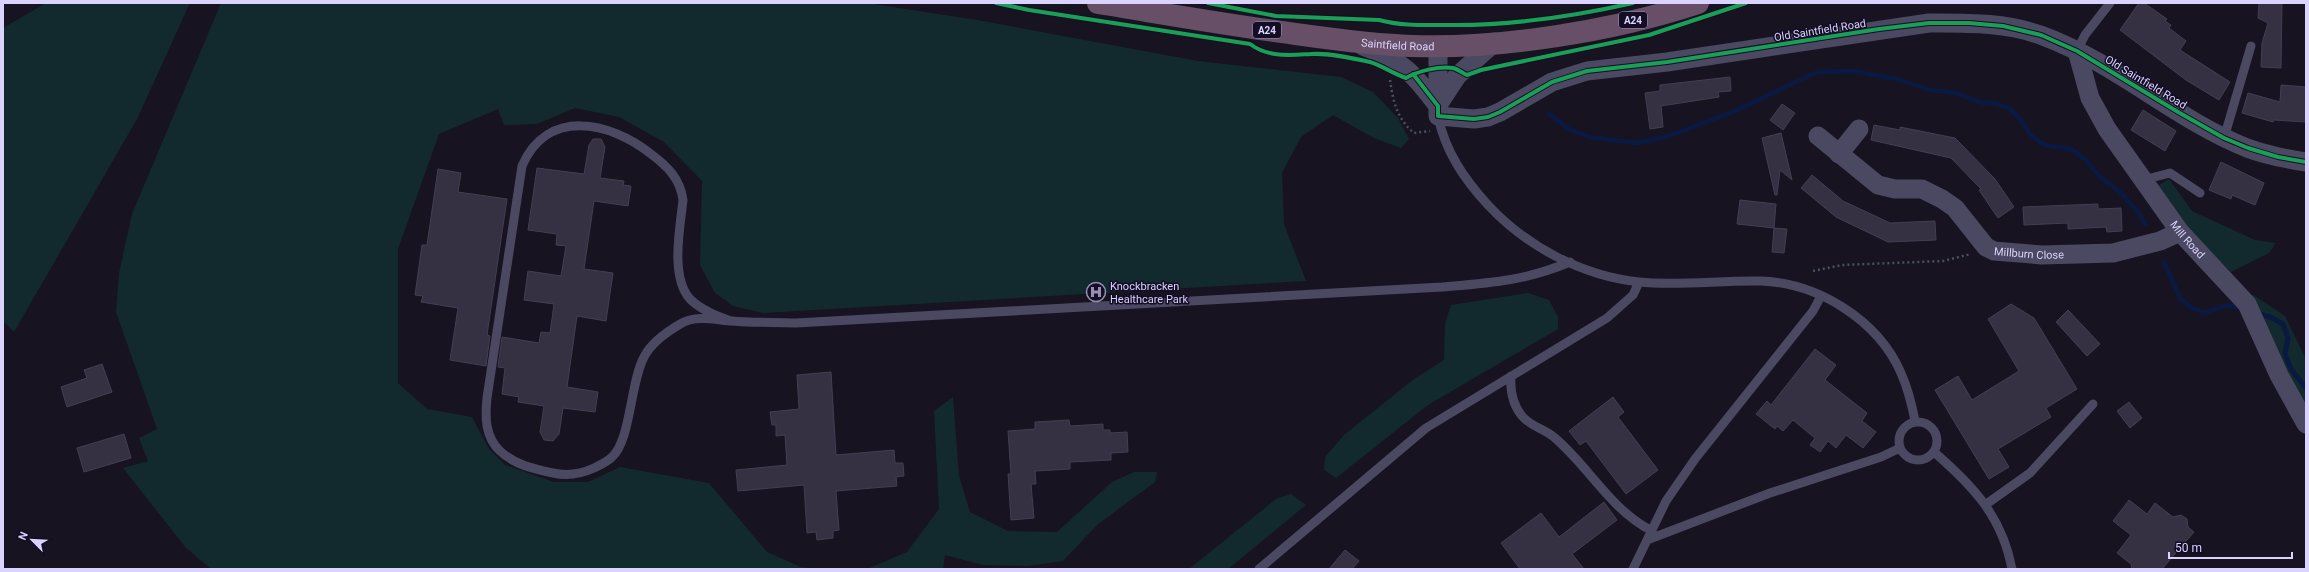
<svg xmlns="http://www.w3.org/2000/svg" width="2309" height="572" viewBox="0 0 2309 572" font-family="Roboto,sans-serif">
	<style>
		.green { fill: #122a2d }
		.lines { fill: none; stroke-linecap: round; stroke-linejoin: round }
		.stream { stroke: #0a1940; stroke-width: 5 }
		.building { fill: #353142; stroke: #433e53 }
		.path { stroke: #465161; stroke-width: 2.5; stroke-dasharray: 2 3; stroke-linecap: butt }
		.lane { stroke: #4b4861; stroke-width: 9 }
		.street { stroke: #4b4861; stroke-width: 19 }
		.highway { stroke: #664f67; stroke-width: 22 }
		.cycleway-casing { stroke: #140e25; stroke-width: 6 }
		.cycleway { stroke: #1a9f57; stroke-width: 4 }
		.labels { text-anchor: middle; stroke-width: 3; stroke-linejoin: round; paint-order: stroke }
		.shield { fill: #140e25; stroke: #9f97be; stroke-width: 1 }
		.shield-label { font-size: 10px; font-weight: bold; fill: #dad2ff }
		.street-label { font-size: 11px; fill: #dad2ff; stroke: #140e25 }
		.poi-label { font-size: 11px; fill: #dad2ff; stroke: #140e25; text-anchor: start }
	</style>
	<rect width="100%" height="100%" fill="#171320"/>
	<path class="green" d="M46,3h144l-53,116 -123,213 -11,-11v-293z
		M221,3h646l110,17 221,41 143,16 32,15 25,26 11,21 -8,9 -27,-10 -41,-23 -32,22 -19,36 2,51 22,57 -543,32 -30,-7 -18,-13 -15,-28 2,-84 -38,-39 -45,-25 -44,-9 -38,16 -33,1 -6,-16 -59,25 -41,115v134l29,26 45,8 17,32 16,16 49,17h34l32,-15 89,16 58,69 34,15 20,2h-610l-25,-21 -63,-80 25,-7 -9,-23 18,-9 -41,-117 3,-39 13,-59z
		M2169,179l23,32 63,29 21,3 -7,10 -38,19 -43,-42 -31,-44z
		M1528,293l21,7 9,17v12l-130,76 -92,73 -12,-8 1,-13 19,-22 70,-56 30,-19 1,-37 6,-18z
		M2252,294l33,22 21,43v54l-43,-90z
		M953,397l6,79 11,36 38,19 49,1 55,-50 22,-10h23l-2,10 -58,43 -34,36 -35,5 -45,-1 -38,-10 -2,14h-76l40,-17 32,-43 -5,-98z
		M1291,494l15,11 -78,64h-39l87,-70z"/>
	<g class="lines">
		<path class="stream" d="M1549,114l20,15 20,8 49,6 30,-7 65,-24 84,-40 36,-1 44,8 33,11 26,3 26,10h12l15,5 11,11 10,15 14,11 27,4 14,10 14,17 21,16 18,20 7,12
			M2164,262l16,36 10,9 14,6 24,-8 15,4
			M2256,313l14,4 13,7 5,14 -3,16 6,15 15,19"/>
	</g>
	<path class="building" d="M2139,3h5l23,16 -2,2 6,4 -2,3 17,13 -6,9 50,32 -11,18 -33,-20 -66,-50z
		M2259,3h23l-1,65 -20,-1 1,-24 6,-20 -10,-5z
		M1730,77l1,14 -13,1 1,5 -58,9 2,21 -13,2 -5,-36 15,-2v-6z
		M2281,85l25,2v35l-32,-2 -1,2 -31,-9 6,-20 32,9z
		M1782,104l13,9 -12,17 -13,-10z
		M2143,110l33,21 -11,20 -34,-21z
		M1874,125l26,5v-3l55,11 40,41 19,28 -16,11 -19,-28 2,-1 -30,-31 -80,-18z
		M1781,133l11,47 -12,-10 -3,25h-2l-13,-57z
		M593,139h8l4,8 -5,31 24,3 -1,4 8,1 -3,20 -34,-5 -10,68 29,4 -7,48 -29,-5 -10,71 31,5 -3,20 -32,-4 -4,26 -6,7 -9,-1 -4,-8 4,-26 -26,-4 1,-5 -17,-3 3,-26 -7,-1 4,-30 37,6 2,-11 9,1 4,-29 -30,-4 4,-29 33,5 5,-30 -10,-1 1,-11 -29,-4 9,-62 47,6 5,-29z
		M2221,162l43,21 -9,22 -23,-10 -1,4 -22,-9z
		M438,169l23,4 -3,19 49,7 -20,136 3,1 -4,30 -36,-6 8,-52 -37,-6 2,-6 -8,-1 7,-50h5z
		M1812,175l31,26 47,22 45,-2 1,19 -48,2 -52,-25 -35,-29z
		M1740,200l36,4 -2,24 -37,-4z
		M2098,204v5l23,-1 1,23 -15,1 -1,-5 -38,2v-6l-44,2 -1,-18z
		M1774,228l13,1 -3,24 -12,-1z
		M2011,304l23,14 43,71 -31,19 5,9 -53,32 11,18 -20,12 -54,-89 23,-14 14,24 47,-29 -31,-52z
		M2068,310l32,34 -13,12 -31,-34z
		M1815,349l21,16 -11,15 42,33 -5,8 14,11 -13,16 -17,-13 -10,13 -8,-7 -8,11 -10,-7 5,-7 -22,-18 -10,11 -6,-5 -2,3 -19,-15 11,-13 4,4z
		M102,364l10,28 -45,15 -6,-20 26,-9 -3,-8z
		M831,372l5,83 58,-5 1,13h8l1,13 -8,1 1,9 -61,5 3,39 -6,1v7l-16,2 -1,-8 -9,1 -3,-48 -66,6 -2,-21 51,-5 -2,-30 -9,1v-11h-4l-2,-13 29,-3 -2,-34z
		M1613,397l11,15 -6,5 40,53 -32,24 -40,-53 -6,4 -11,-14z
		M2129,402l13,16 -12,10 -13,-17z
		M1069,420l1,6 33,-2v6h7v3l17,-1 1,20 -17,1v7l-41,2v7l-35,2 1,13h-5l3,34 -23,2 -3,-46h3l-3,-43 27,-2v-7z
		M124,434l7,24 -47,14 -7,-24z
		M2129,500l18,14 8,-11 18,14 8,-2 6,4 1,8 6,5 -32,37h-30l-1,-5 -14,-11 14,-18 -18,-14z
		M1604,502l13,18 -45,34 12,15h-64l-19,-26 40,-30 18,24z
		M1345,550l14,11 -7,8h-23z"/>
	<g class="lines">
		<path class="path" d="M1390,80c3,21 7,39 24,53l16,-2
			M1813,271l29,-6 101,-4 28,-7"/>
		<path class="lane" d="M2077,51l8,-16 25,-32
			M1438,116c7,35 26,63 50,89 38,41 94,71 151,77 40,4 82,-2 122,-1 57,2 117,39 140,92 7,16 11,32 14,48
			M2224,138l27,-92
			M2143,180l27,-7 30,20
			M731,321c-14,-5 -30,-11 -41,-22 -20,-22 -10,-71 -7,-99 -3,-22 -16,-34 -32,-46 -41,-33 -104,-46 -129,12l-35,232c-2,19 -2,39 13,53 15,14 34,18 53,22 14,3 28,1 41,-5 6,-3 13,-6 18,-11 19,-17 18,-74 32,-100 7,-14 24,-26 38,-34 15,-8 34,-3 50,-2 21,2 43,1 64,2l646,-36c47,-4 83,-6 128,-25
			M1511,376c-1,14 2,29 11,40 9,11 23,13 33,22 35,30 55,71 97,93
			M1899 441a19 19 0 1 1 38 0a19 19 0 1 1-38 0Z
			M1934,452c39,34 68,64 78,117
			M1985,505l45,-32 63,-69
			M1647,540l123,-47 111,-36 19,-9
			M1259,569l167,-141 181,-110 26,-23 6,-13
			M1633,569l33,-68 29,-42 118,-148 8,-15"/>
		<g class="street">
			<path d="M1363,46c40,15 50,27 75,60"/>
			<path d="M1438,46v70l36,3 14,-2 12,-5 52,-30 35,-11 80,-9 262,-39c38,0 77,-1 114,13 73,27 132,83 204,112 19,7 39,11 59,14"/>
			<path id="s1" d="M2077,51l13,47 17,31 73,103 67,72 32,71 27,49"/>
			<path d="M1438,105l19,-29 38,-34"/>
			<path id="s2" d="M1818,136l60,49 17,4h27l20,10 13,9 31,39 8,4 48,4 71,-2 47,-12 20,-9"/>
			<path d="M1839,154l20,-25"/>
		</g>
		<path class="highway" id="s3" d="M1098,3c68,11 136,23 205,32 36,5 73,10 109,11 89,3 201,-15 286,-43"/>
		<g class="cycleway-casing">
			<path id="cycleway" d="M996,3l33,7 221,34c19,14 40,11 62,10 18,-1 40,4 58,8 11,3 24,12 36,16 12,-7 32,-12 47,-10 4,1 10,5 14,7l14,-5 168,-35 97,-32
				M1208,3l68,13 103,4c22,6 44,5 67,5 63,1 125,-8 187,-22
				M1413,74l25,32v10l36,3 14,-2 12,-5 52,-30 35,-11 80,-9 212,-33 50,-6h40l34,3 38,9 36,16 101,61 46,26 24,10 30,9 28,5"/>
		</g>
		<use href="#cycleway" class="cycleway"/>
	</g>
	<defs>
		<g id="hospital-ring" transform="scale(1)"><circle r="9.5" fill="#140e25" stroke="#968fb1" stroke-width="1.5"/><path d="M-5-5h3v3.5h4V-5h3V5h-3V1.5h-4V5h-3Z" fill="#968fb1"/></g>
	</defs>
	<g fill-rule="evenodd">
		<use href="#hospital-ring" x="1096" y="292"/>
	</g>
	<g class="labels">
		<g class="shield">
			<rect x="1619" y="12" width="28" height="16" rx="3"/>
			<rect x="1253" y="22" width="28" height="16" rx="3"/>
		</g>
		<g class="shield-label">
			<text x="1633" y="24">A24</text>
			<text x="1267" y="34">A24</text>
		</g>
		<g class="street-label">
			<text transform="translate(1820 30) rotate(-9)" y="4">Old Saintfield Road</text>
			<text dy="4" stroke="none"><textPath href="#s3" startOffset="303">Saintfield Road</textPath></text>
			<text transform="translate(2146 82) rotate(31)" y="4">Old Saintfield Road</text>
			<text dy="4" stroke="none"><textPath href="#s1" startOffset="221">Mill Road</textPath></text>
			<text dy="4" stroke="none"><textPath href="#s2" startOffset="254">Millburn Close</textPath></text>
		</g>
		<g class="poi-label">
			<text x="1110" y="290">Knockbracken<tspan x="1110" dy="13">Healthcare Park</tspan></text>
		</g>
	</g>
	<rect width="2309" height="572" fill="none" stroke="#dad2ff" stroke-width="8"/>
	<g transform="translate(32 540) rotate(294)" stroke="#140e25" stroke-width="3" paint-order="stroke">
	<path d="M0-3L7 15L0 10L-7 15Z" fill="#dad2ff"/>
	<text y="-6" font-size="11" font-weight="bold" text-anchor="middle" fill="#dad2ff">N</text>
	</g>
	<path d="M2169 552v6h123v-6" fill="none" stroke="#dad2ff" stroke-width="2"/>
	<text x="2175" y="552" font-size="12" fill="#dad2ff" stroke="#140e25" stroke-width="3" paint-order="stroke">50 m</text>
</svg>
